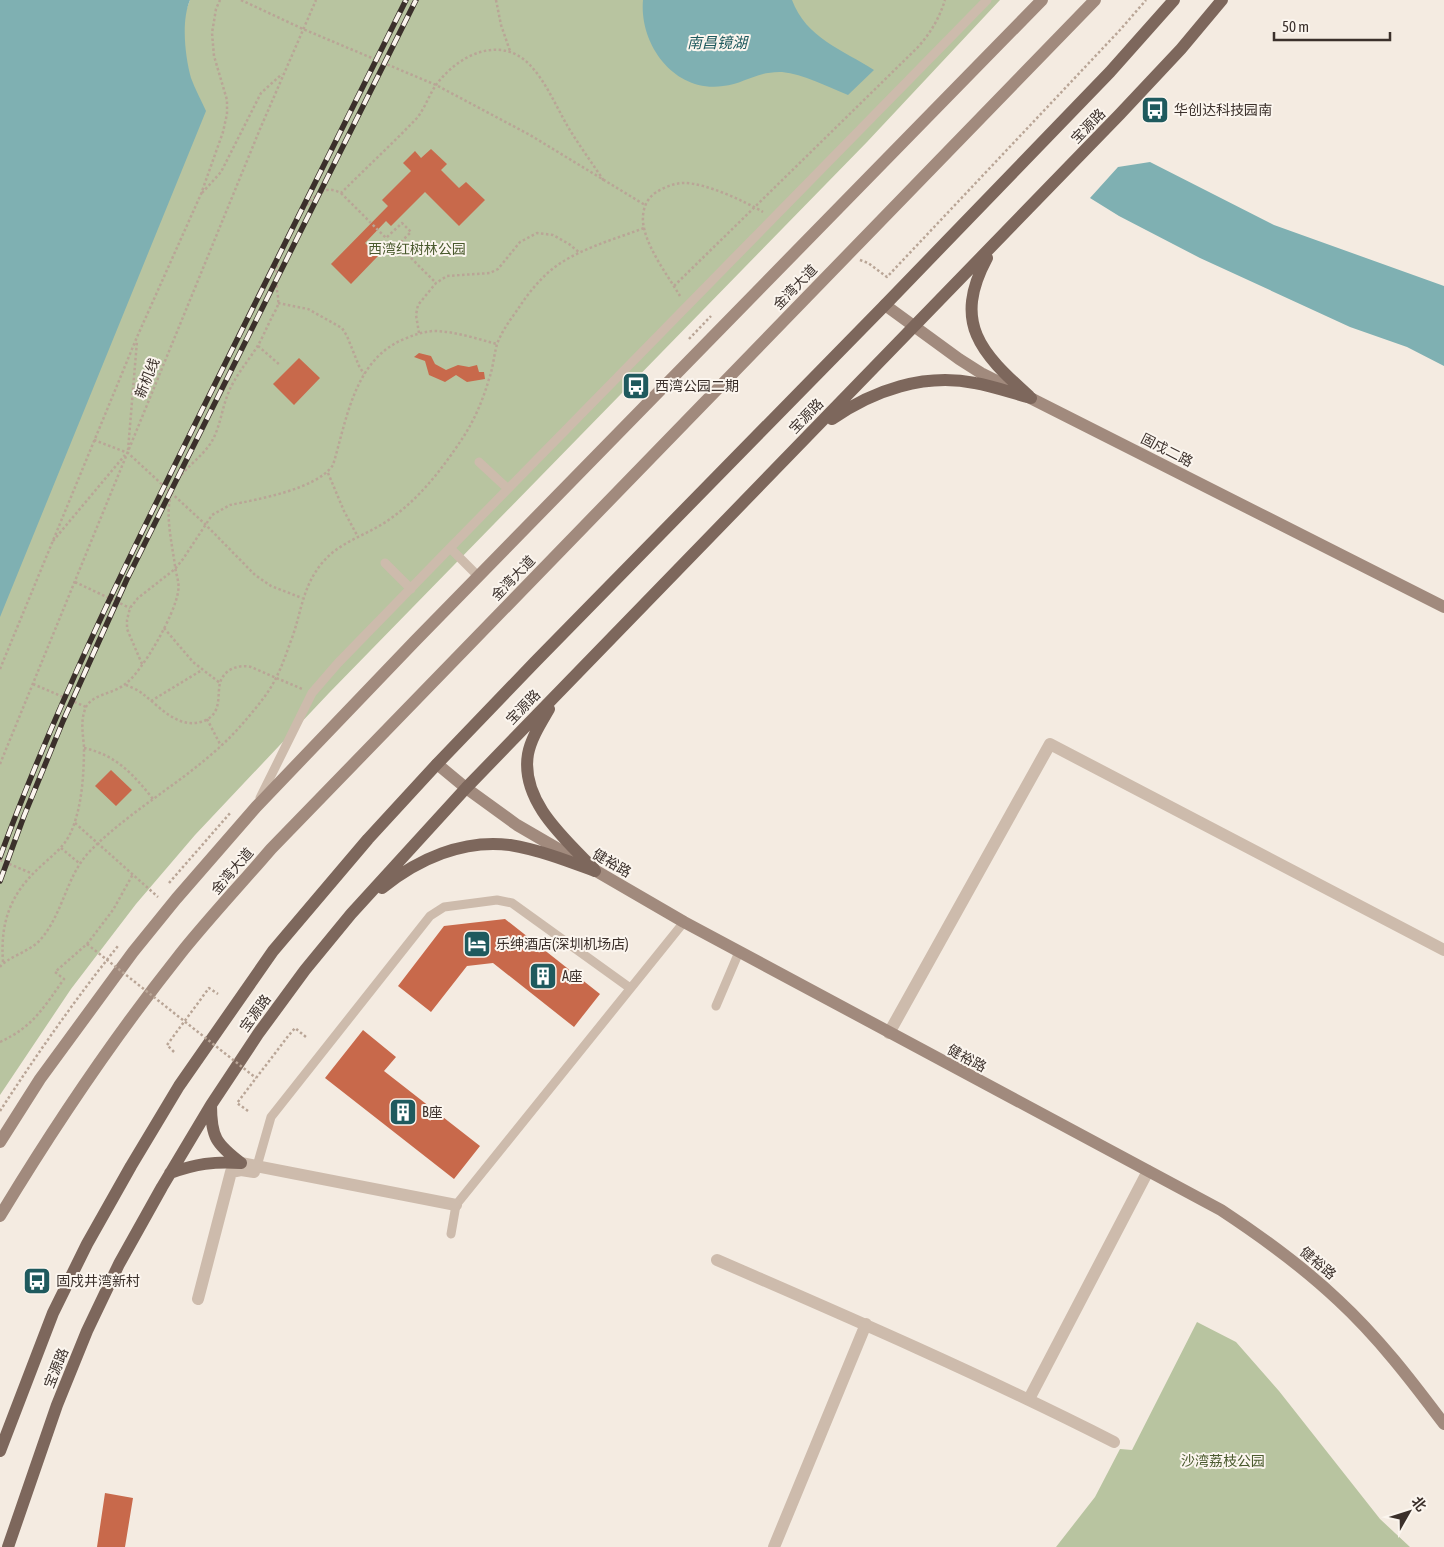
<svg xmlns="http://www.w3.org/2000/svg" width="1444" height="1547" viewBox="0 0 1444 1547" font-family="'Asap Condensed','Noto Sans SC',sans-serif">
	<style>
		.green { fill: #b8c4a0 }
		.water { fill: #7fb0b2 }
		.building { fill: #c8694b }
		.lines { fill: none; stroke-linecap: round; stroke-linejoin: round }
		.path { stroke: #b9a596; stroke-width: 2.5; stroke-dasharray: 2.5 2.5; stroke-linecap: butt }
		.lane { stroke: #cdbbac; stroke-width: 9 }
		.street { stroke: #cdbbac; stroke-width: 12 }
		.secondary { stroke: #a18a7d; stroke-width: 12 }
		.primary { stroke: #7d675c; stroke-width: 12 }
		.rail-casing { stroke: #3b302b; stroke-width: 5.5 }
		.rail { stroke: #fbf5ee; stroke-width: 4; stroke-dasharray: 11; stroke-linecap: butt }
		.path-bridge { stroke: #b9a596; stroke-width: 2.5; stroke-dasharray: 2.5 2.5; stroke-linecap: butt }
		.labels { text-anchor: middle; stroke-width: 4; stroke-linejoin: round; paint-order: stroke }
		.poi-label { font-size: 14px; fill: #3b302b; stroke: #fbf5ee; text-anchor: start }
		.street-label { font-size: 14px; fill: #3b302b; stroke: #fbf5ee }
		.park-label { font-size: 14px; fill: #4a5a2e; stroke: #fbf5ee }
		.water-label { font-size: 15px; font-style: italic; fill: #1f5a5e; stroke: #fbf5ee }
	</style>
	<rect width="100%" height="100%" fill="#f4ebe1"/>
	<path class="green" d="M190,0h810l-133,142 -538,551 -134,142 -59,69 -65,85 -71,106v-599z
		M1197,1322l39,20 43,49 101,128 30,28h-354l39,-50 25,-48 12,1z"/>
	<path class="water" d="M0,0h190c-9,21 -5,56 1,78 4,11 10,22 15,33l-206,506z
		M643,0h149c14,38 51,50 82,70l-26,25c-20,-8 -45,-21 -66,-23 -25,-1 -38,12 -59,14 -49,7 -84,-42 -80,-86z
		M1150,162l124,63 170,61v80l-37,-19 -57,-20 -150,-69 -81,-42 -29,-18 28,-31z"/>
	<path class="building" d="M431,149l16,15 -6,6 18,18 7,-6 19,18 -26,26 -34,-34 -34,34 -5,-5 -21,22 13,13 -27,28 -20,-20 57,-58 -6,-6 29,-29 -8,-8 12,-12 6,7z
		M419,353l12,3 4,8 11,6 12,-5 11,2 8,-2 2,7h5l1,7 -18,3 -11,-7 -11,7 -16,-7 -4,-14 -11,-4z
		M299,358l21,20 -26,27 -21,-21z
		M111,770l21,20 -16,16 -21,-20z
		M505,919l95,75 -26,33 -81,-64 -26,3 -36,46 -33,-26 46,-60z
		M363,1030l33,27 -12,14 96,75 -26,33 -129,-101z
		M105,1493l28,5 -8,49h-28z"/>
	<g class="lines">
		<path class="path" d="M241,0l62,29 133,56 94,50 115,70
			M496,0l5,25 9,26
			M202,193l19,-21 40,-79 21,-19
			M341,193l45,45 16,-15 9,9 -13,13 38,38
			M860,260l8,3 19,14 233,-247 26,-30
			M674,286l243,-238c13,-14 22,-29 28,-48
			M680,296c-12,-20 -31,-45 -36,-68 -3,-13 0,-27 11,-35 8,-5 18,-10 29,-10 22,0 60,18 79,29
			M278,303l30,6 34,19 5,8 12,30 5,8
			M419,333l-3,-18 2,-10 18,-22 11,-7 43,-3 8,-4 22,-27 17,-9 16,2 16,9 11,9
			M689,339l22,-23
			M258,346l22,19
			M94,440l34,13 77,71 50,51 16,11 31,12
			M128,450l9,-109
			M328,473l16,38 14,26
			M53,541l72,-86
			M75,582l55,26
			M164,628l29,34 27,21
			M142,664l-15,-35v-9l3,-12 8,-10 37,-29 8,-10 29,-44 18,-10c29,-6 87,-16 103,-40 14,-46 21,-105 71,-126 10,-4 18,-7 29,-8 22,0 44,8 64,13
			M0,669l137,-332 64,-143 22,-62 4,-18v-14l-13,-44 -2,-23 4,-24 4,-9
			M33,684l53,23
			M126,685c5,2 12,5 17,9 17,13 37,38 63,26 16,-8 11,-25 14,-37 4,-14 19,-19 31,-16l51,22
			M151,701l51,-31
			M207,719l14,27
			M84,748c32,7 49,26 69,51
			M0,764l260,-635 56,-129
			M75,823l83,74
			M61,848l18,15
			M0,860l33,14
			M169,883l62,-71
			M3,962c-3,-41 8,-69 38,-96 12,-11 24,-20 30,-34 11,-25 13,-58 13,-85 -1,-13 -4,-27 2,-40 7,-13 26,-13 38,-22 18,-12 51,-71 54,-93 2,-9 -2,-17 -3,-26 -3,-23 -10,-50 -4,-72 7,-24 30,-34 41,-53 9,-16 10,-35 18,-52 7,-15 18,-28 27,-42 5,-8 9,-18 14,-28 2,-5 7,-11 7,-16 1,-4 -1,-10 -1,-14 -1,-10 -1,-21 1,-31 5,-18 30,-65 49,-68 5,-1 10,1 14,3 25,-25 52,-50 76,-75 8,-10 12,-23 19,-33 22,-30 64,-51 94,-20 16,17 26,41 38,62 11,18 24,36 36,54
			M0,967c7,-10 30,-15 41,-28 23,-27 25,-64 50,-89 47,-47 110,-77 153,-128 12,-14 25,-29 33,-46 6,-12 10,-25 15,-38 10,-28 10,-50 30,-75 18,-22 46,-28 68,-44 30,-21 52,-50 72,-80 12,-18 21,-39 27,-60 4,-11 5,-24 8,-35 5,-13 13,-24 21,-35 9,-14 20,-28 33,-39 26,-21 62,-30 93,-42
			M0,1042c33,-15 44,-35 64,-63l-9,-7 32,-28 26,-34 20,-36
			M174,1052l-7,-7 42,-57 9,6
			M0,1111c37,-57 76,-113 118,-165
			M248,1111l-11,-8 52,-68 6,-7 11,9"/>
		<path class="lane" d="M479,462l28,26
			M385,563l26,26
			M478,576l-28,-28 537,-548
			M260,798l52,-105 26,-30 112,-115
			M716,1006l23,-54
			M257,1166l14,-49 159,-201 14,-9 53,-7 15,3 118,85
			M451,1234l5,-29 228,-283"/>
		<path class="street" d="M889,1033l161,-289 394,206
			M254,1172l-13,-2v-7l215,42
			M717,1260c134,58 267,116 397,182
			M198,1299l33,-127 10,-2
			M1029,1399l119,-228
			M774,1547l92,-223"/>
		<path class="secondary" d="M885,305l74,54 22,14 463,234
			M437,764l29,24 51,37 167,97 537,288c41,27 81,56 117,90 40,37 73,80 106,124
			M0,1142l40,-63 93,-127 43,-53 80,-92 159,-166 627,-641
			M0,1216c55,-91 115,-180 181,-263 29,-36 60,-69 90,-104l824,-849"/>
		<path class="primary" d="M987,258c-35,65 -6,95 42,138
			M832,419c42,-29 92,-46 143,-36 18,3 37,10 56,15
			M549,709c-8,14 -18,29 -21,45 -8,47 37,85 66,115
			M382,888c36,-29 81,-49 128,-43 30,5 58,16 85,26
			M211,1105c0,32 5,39 30,58
			M170,1173c26,-9 44,-12 71,-10
			M0,1451l53,-138 34,-69 44,-78 48,-80 94,-135 95,-112 69,-75 98,-102 350,-357 225,-233 64,-72
			M8,1547l49,-142 30,-74 32,-67 43,-77 49,-82 47,-71 47,-64 46,-56 115,-126 654,-674 61,-65 41,-49"/>
		<g class="rail-casing">
			<path id="rail" d="M0,857c56,-152 128,-298 200,-443 69,-138 137,-276 206,-414
				M0,881l24,-65 39,-95 64,-142 289,-579"/>
		</g>
		<use href="#rail" class="rail"/>
		<path class="path-bridge" d="M87,944l169,134"/>
	</g>
	<defs>
		<g id="bus-square" transform="scale(1.4375)"><rect x="-9" y="-9" width="18" height="18" rx="4" fill="#1f5a5e" stroke="#fbf5ee"/><path d="M-5-6H5V4H4V6H2V4H-2V6H-4V4H-5ZM-3.5-4V0h7V-4ZM-3.5 1.2v1.5H-2V1.2ZM2 1.2v1.5H3.5V1.2Z" fill="#fff"/></g>
		<g id="hotel-square" transform="scale(1.4375)"><rect x="-9" y="-9" width="18" height="18" rx="4" fill="#1f5a5e" stroke="#fbf5ee"/><path d="M-6-4.5h1.5V1H6V5H4.5V3h-9V5H-6ZM-4 0a1.8 1.8 0 1 1 3.6 0ZM.5 0V-2.5h3Q6-2.5 6 0Z" fill="#fff"/></g>
		<g id="building-square" transform="scale(1.4375)"><rect x="-9" y="-9" width="18" height="18" rx="4" fill="#1f5a5e" stroke="#fbf5ee"/><path d="M-4-6H4V6H1V3H-1V6H-4ZM-2.5-4.3h1.7v1.8h-1.7ZM.8-4.3h1.7v1.8H.8ZM-2.5-1h1.7V.8h-1.7ZM.8-1h1.7V.8H.8Z" fill="#fff"/></g>
	</defs>
	<g fill-rule="evenodd">
		<use href="#bus-square" x="1155" y="110"/>
		<use href="#bus-square" x="636" y="386"/>
		<use href="#hotel-square" x="477" y="944"/>
		<use href="#building-square" x="543" y="976"/>
		<use href="#building-square" x="403" y="1112"/>
		<use href="#bus-square" x="37" y="1281"/>
	</g>
	<g class="labels">
		<g class="poi-label">
			<text x="1174" y="115">华创达科技园南</text>
			<text x="655" y="391">西湾公园二期</text>
			<text x="496" y="949">乐绅酒店(深圳机场店)</text>
			<text x="562" y="981">A座</text>
			<text x="422" y="1117">B座</text>
			<text x="56" y="1286">固戍井湾新村</text>
		</g>
		<g class="street-label">
			<text transform="translate(1088 126) rotate(-46)" y="5">宝源路</text>
			<text transform="translate(795 287) rotate(-46)" y="5">金湾大道</text>
			<text transform="translate(147 378) rotate(-68)" y="5">新机线</text>
			<text transform="translate(806 416) rotate(-46)" y="5">宝源路</text>
			<text transform="translate(1167 450) rotate(27)" y="5">固戍二路</text>
			<text transform="translate(513 578) rotate(-46)" y="5">金湾大道</text>
			<text transform="translate(523 707) rotate(-46)" y="5">宝源路</text>
			<text transform="translate(612 863) rotate(30)" y="5">健裕路</text>
			<text transform="translate(232 871) rotate(-49)" y="5">金湾大道</text>
			<text transform="translate(255 1013) rotate(-54)" y="5">宝源路</text>
			<text transform="translate(967 1058) rotate(28)" y="5">健裕路</text>
			<text transform="translate(1318 1263) rotate(40)" y="5">健裕路</text>
			<text transform="translate(56 1368) rotate(-68)" y="5">宝源路</text>
		</g>
		<g class="park-label">
			<text x="417" y="254">西湾红树林公园</text>
			<text x="1223" y="1466">沙湾荔枝公园</text>
		</g>
		<g class="water-label">
			<text x="717" y="48">南昌镜湖</text>
		</g>
	</g>
	<g transform="translate(1409 1512) rotate(51)" stroke="#fbf5ee" stroke-width="4" paint-order="stroke">
	<path d="M0-4L9 19L0 12L-9 19Z" fill="#3b302b"/>
	<text y="-8" font-size="14" font-weight="bold" text-anchor="middle" fill="#3b302b">北</text>
	</g>
	<path d="M1274 32v8h116v-8" fill="none" stroke="#3b302b" stroke-width="2.5"/>
	<text x="1282" y="32" font-size="15" fill="#3b302b" stroke="#fbf5ee" stroke-width="4" paint-order="stroke">50 m</text>
</svg>
